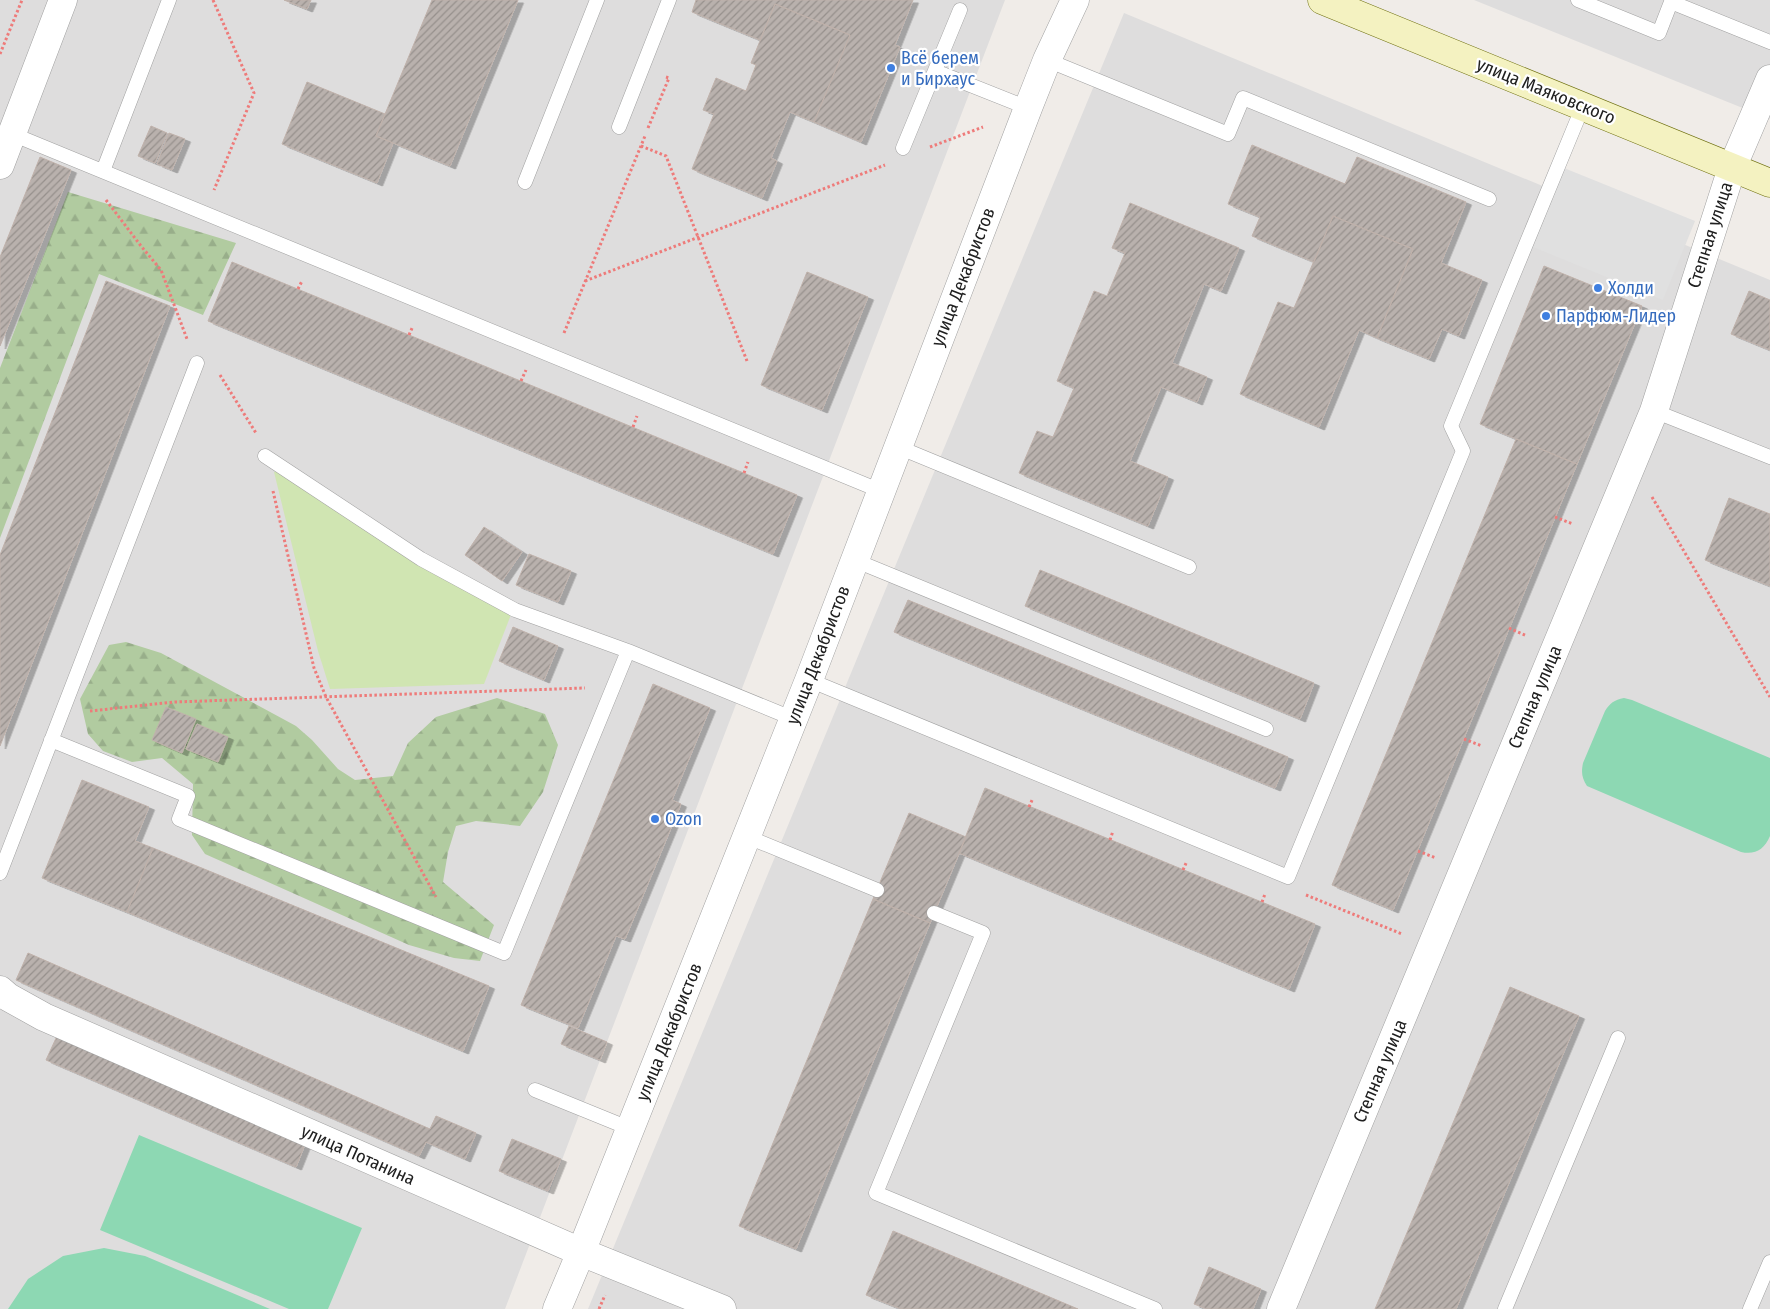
<svg xmlns="http://www.w3.org/2000/svg" width="1770" height="1309" viewBox="0 0 1770 1309" font-family="'Fira Sans Condensed',sans-serif">
	<style>
		.residential { fill: #dedddd }
		.grass { fill: #d0e5b2 }
		.forest { fill: url(#forest-firs) }
		.pitch { fill: #8dd8b3 }
		.parking { fill: #e0e0e0 }
		.building { fill: url(#building-hatch); stroke: #c0b2ab; filter: url(#shadow) }
		.lines { fill: none; stroke-linecap: round; stroke-linejoin: round }
		.lane-casing { stroke: #a1a1a1; stroke-width: 15 }
		.street-casing { stroke: #a1a1a1; stroke-width: 29 }
		.secondary-casing { stroke: #6f700f; stroke-width: 29 }
		.path { stroke: #ee7b7a; stroke-width: 3; stroke-dasharray: 2.5 2.5; stroke-linecap: butt }
		.lane { stroke: #fff; stroke-width: 14 }
		.street { stroke: #fff; stroke-width: 28 }
		.secondary { stroke: #f4f2c1; stroke-width: 28 }
		.shop-dot { fill: #3f7fe0; stroke: #fff; stroke-width: 2 }
		.labels { text-anchor: middle; stroke-width: 4.5; stroke-linejoin: round; paint-order: stroke }
		.shop-label { font-size: 18px; fill: #366cbe; stroke: #fff; text-anchor: start }
		.street-label { font-size: 18px; fill: #202020; stroke: #fff }
	</style>
	<defs>
		<pattern id="forest-firs" width="22" height="20" patternUnits="userSpaceOnUse" patternTransform="scale(1.25)"><rect width="22" height="20" fill="#b1cba0"/><path d="M5 1l3.5 6h-7zM16 11l3.5 6h-7z" fill="#98ae8a"/></pattern>
		<pattern id="building-hatch" width="6" height="6" patternUnits="userSpaceOnUse" patternTransform="scale(1.25)"><rect width="6" height="6" fill="#b9b1ad"/><path d="M-1 1l2-2M0 6l6-6M5 7l2-2" fill="none" stroke="#96908c"/></pattern>
		<filter id="shadow"><feDropShadow dx="5.5" dy="3" stdDeviation="0" flood-color="#0004"/></filter>
	</defs>
	<rect width="100%" height="100%" fill="#f0ece8"/>
	<path class="residential" d="M0,0h1005l-500,1309h-505z
		M1474,0h296v119z
		M1124,13l646,267v1029h-1182z"/>
	<path class="grass" d="M280,469l232,143 -28,72 -154,5 -12,-38 -44,-179z"/>
	<path class="forest" d="M68,192l168,51 -33,72 -104,-41 -99,264v-170z
		M126,642l35,11 135,73 16,14 26,29 17,11 38,-4 15,-33 28,-26 61,-19 48,16 13,31 -15,47 -23,34 -44,-5 -20,5 -8,26 -5,30 51,43 -14,36 -26,-3 -45,-13 -204,-91 -13,-19 1,-51 -31,-26 -30,4 -29,-11 -15,-17 -8,-35 29,-54z"/>
	<path class="pitch" d="M1624,698l8,2 138,58v78c-6,14 -15,19 -29,16l-154,-66c-5,-8 -6,-13 -4,-23l22,-52c5,-8 9,-11 19,-13z
		M139,1135l223,93 -34,81h-39l-189,-79z
		M104,1248l41,8 125,53h-262l20,-30 35,-23z"/>
	<path class="parking" d="M1564,168l131,53 -32,79 -130,-53z"/>
	<path class="building" d="M284,0h27l-4,9z
		M432,0h86l-68,166 -74,-30z
		M696,0h217l-18,45 5,2 -39,95 -47,-20 36,-87 -75,-31 -15,36 -68,-28z
		M775,4l75,31 -36,87 -24,-10 -19,46 6,3 -15,37 -70,-29 22,-55 -11,-4 13,-32 30,13 10,-26 -5,-2z
		M307,82l78,32 -9,22 17,7 -16,40 -95,-39z
		M151,126l16,7 -12,30 -17,-7z
		M169,133l16,6 -13,31 -15,-6z
		M1252,145l93,39 12,-27 109,45 -25,61 41,17 -23,56 -17,-7 -13,30 -52,-21 36,-89 -80,-33 -19,46 -62,-26 8,-19 -32,-13z
		M40,157l31,13 -71,176v-89z
		M1130,203l109,45 -18,43 -17,-7 -32,79 35,14 -10,25 -36,-15 -31,74 38,16 -20,49 -129,-53 18,-42 16,6 21,-49 -17,-7 37,-90 13,5 18,-43 -13,-5z
		M1333,216l80,33 -36,89 -18,-8 -40,97 -79,-33 38,-92 16,6z
		M232,262l565,233 -24,59 -565,-233z
		M1544,266l98,40 -65,158 -97,-40z
		M807,272l61,25 -46,113 -61,-25z
		M106,281l64,25 -170,440v-191z
		M1749,291l21,9v50l-39,-16z
		M1516,439l61,25 -184,446 -61,-25z
		M1729,498l41,16v72l-65,-26z
		M484,527l38,25 -20,29 -37,-26z
		M529,554l42,17 -13,31 -42,-17z
		M1040,570l274,113 -14,36 -275,-113z
		M908,600l380,157 -13,31 -381,-156z
		M513,627l45,19 -14,34 -45,-19z
		M653,684l57,24 -38,92 9,4 -56,135 -9,-3 -38,92 -57,-23z
		M166,707l30,12 -14,34 -30,-13z
		M197,724l31,13 -10,25 -32,-13z
		M82,780l67,27 -14,34 18,7 -26,64 -85,-34z
		M985,788l330,136 -26,65 -330,-136z
		M909,813l57,24 -36,86 -57,-24z
		M153,848l336,138 -26,65 -336,-139z
		M873,899l57,24 -134,326 -57,-23z
		M28,953l402,176 6,-13 40,17 -11,26 -39,-17 -7,14 -403,-176z
		M1510,987l69,29 -123,293h-81z
		M569,1026l38,16 -7,18 -39,-16z
		M57,1036l249,106 -10,25 -250,-107z
		M512,1139l49,20 -13,32 -49,-20z
		M893,1231l50,21 135,57h-177l-35,-14z
		M1209,1267l52,22 -8,20h-46l-13,-5z"/>
	<g class="lines">
		<g class="lane-casing">
			<path id="lane" d="M1578,0l81,33 12,-31 99,40
				M1047,60l181,74 15,-36 246,101
				M935,71l93,37
				M619,127l50,-127
				M12,134l869,357
				M903,148l57,-138
				M103,171l66,-171
				M525,182l72,-182
				M1654,411l116,46
				M898,447l291,120
				M265,456l156,103 94,51 113,41
				M854,560l412,169
				M809,680l479,197 175,-426 -12,-25 132,-320
				M51,740l137,56 -9,23 325,134 124,-302 166,68
				M748,837l129,53
				M0,873l197,-510
				M934,913l49,20 -107,260 279,116
				M535,1090l96,39
				M1505,1309l113,-271
				M1750,1309l20,-47"/>
		</g>
		<g class="street-casing">
			<path id="street" d="M0,165l63,-165
				M0,990l8,7 36,20 537,235 141,57
				M557,1309l24,-57 228,-572 219,-572 19,-48 28,-60
				M1281,1309l373,-898 78,-243 38,-89"/>
		</g>
		<g class="secondary-casing">
			<path id="secondary" d="M1322,0l448,183"/>
		</g>
		<path class="path" d="M213,0l41,93 -40,97
			M0,54l22,-54
			M648,128l21,-50 -3,-1
			M641,146l25,10 81,205
			M930,147l53,-20
			M106,200l35,46 20,24 26,69
			M585,281l300,-116
			M298,289l4,-8
			M564,333l81,-197
			M409,335l4,-9
			M220,375l36,58
			M521,381l5,-11
			M633,427l4,-11
			M744,473l4,-11
			M273,491l41,177 12,29 110,200
			M1652,497l118,200
			M1555,517l18,7
			M1509,628l18,8
			M90,711l84,-9 411,-14
			M1464,739l18,7
			M1029,807l4,-9
			M1110,840l3,-9
			M1418,851l18,7
			M1183,870l4,-9
			M1306,895l96,39
			M1262,902l3,-8
			M599,1309l6,-14"/>
		<use href="#lane" class="lane"/>
		<use href="#street" class="street"/>
		<use href="#secondary" class="secondary"/>
	</g>
	<g class="shop-dot">
		<circle cx="891" cy="68" r="5"/>
		<circle cx="1598" cy="288" r="5"/>
		<circle cx="1546" cy="316" r="5"/>
		<circle cx="655" cy="819" r="5"/>
	</g>
	<g class="labels">
		<g class="shop-label">
			<text x="901" y="64">Всё берем<tspan x="901" dy="21">и Бирхаус</tspan></text>
			<text x="1608" y="294">Холди</text>
			<text x="1556" y="322">Парфюм-Лидер</text>
			<text x="665" y="825">Ozon</text>
		</g>
		<g class="street-label">
			<text transform="translate(1546 91) rotate(22)" y="6">улица Маяковского</text>
			<text transform="translate(1710 235) rotate(-72)" y="6">Степная улица</text>
			<text transform="translate(963 277) rotate(-69)" y="6">улица Декабристов</text>
			<text transform="translate(818 655) rotate(-69)" y="6">улица Декабристов</text>
			<text transform="translate(1535 697) rotate(-67)" y="6">Степная улица</text>
			<text transform="translate(669 1032) rotate(-68)" y="6">улица Декабристов</text>
			<text transform="translate(1380 1071) rotate(-67)" y="6">Степная улица</text>
			<text transform="translate(358 1155) rotate(24)" y="6">улица Потанина</text>
		</g>
	</g>
</svg>
